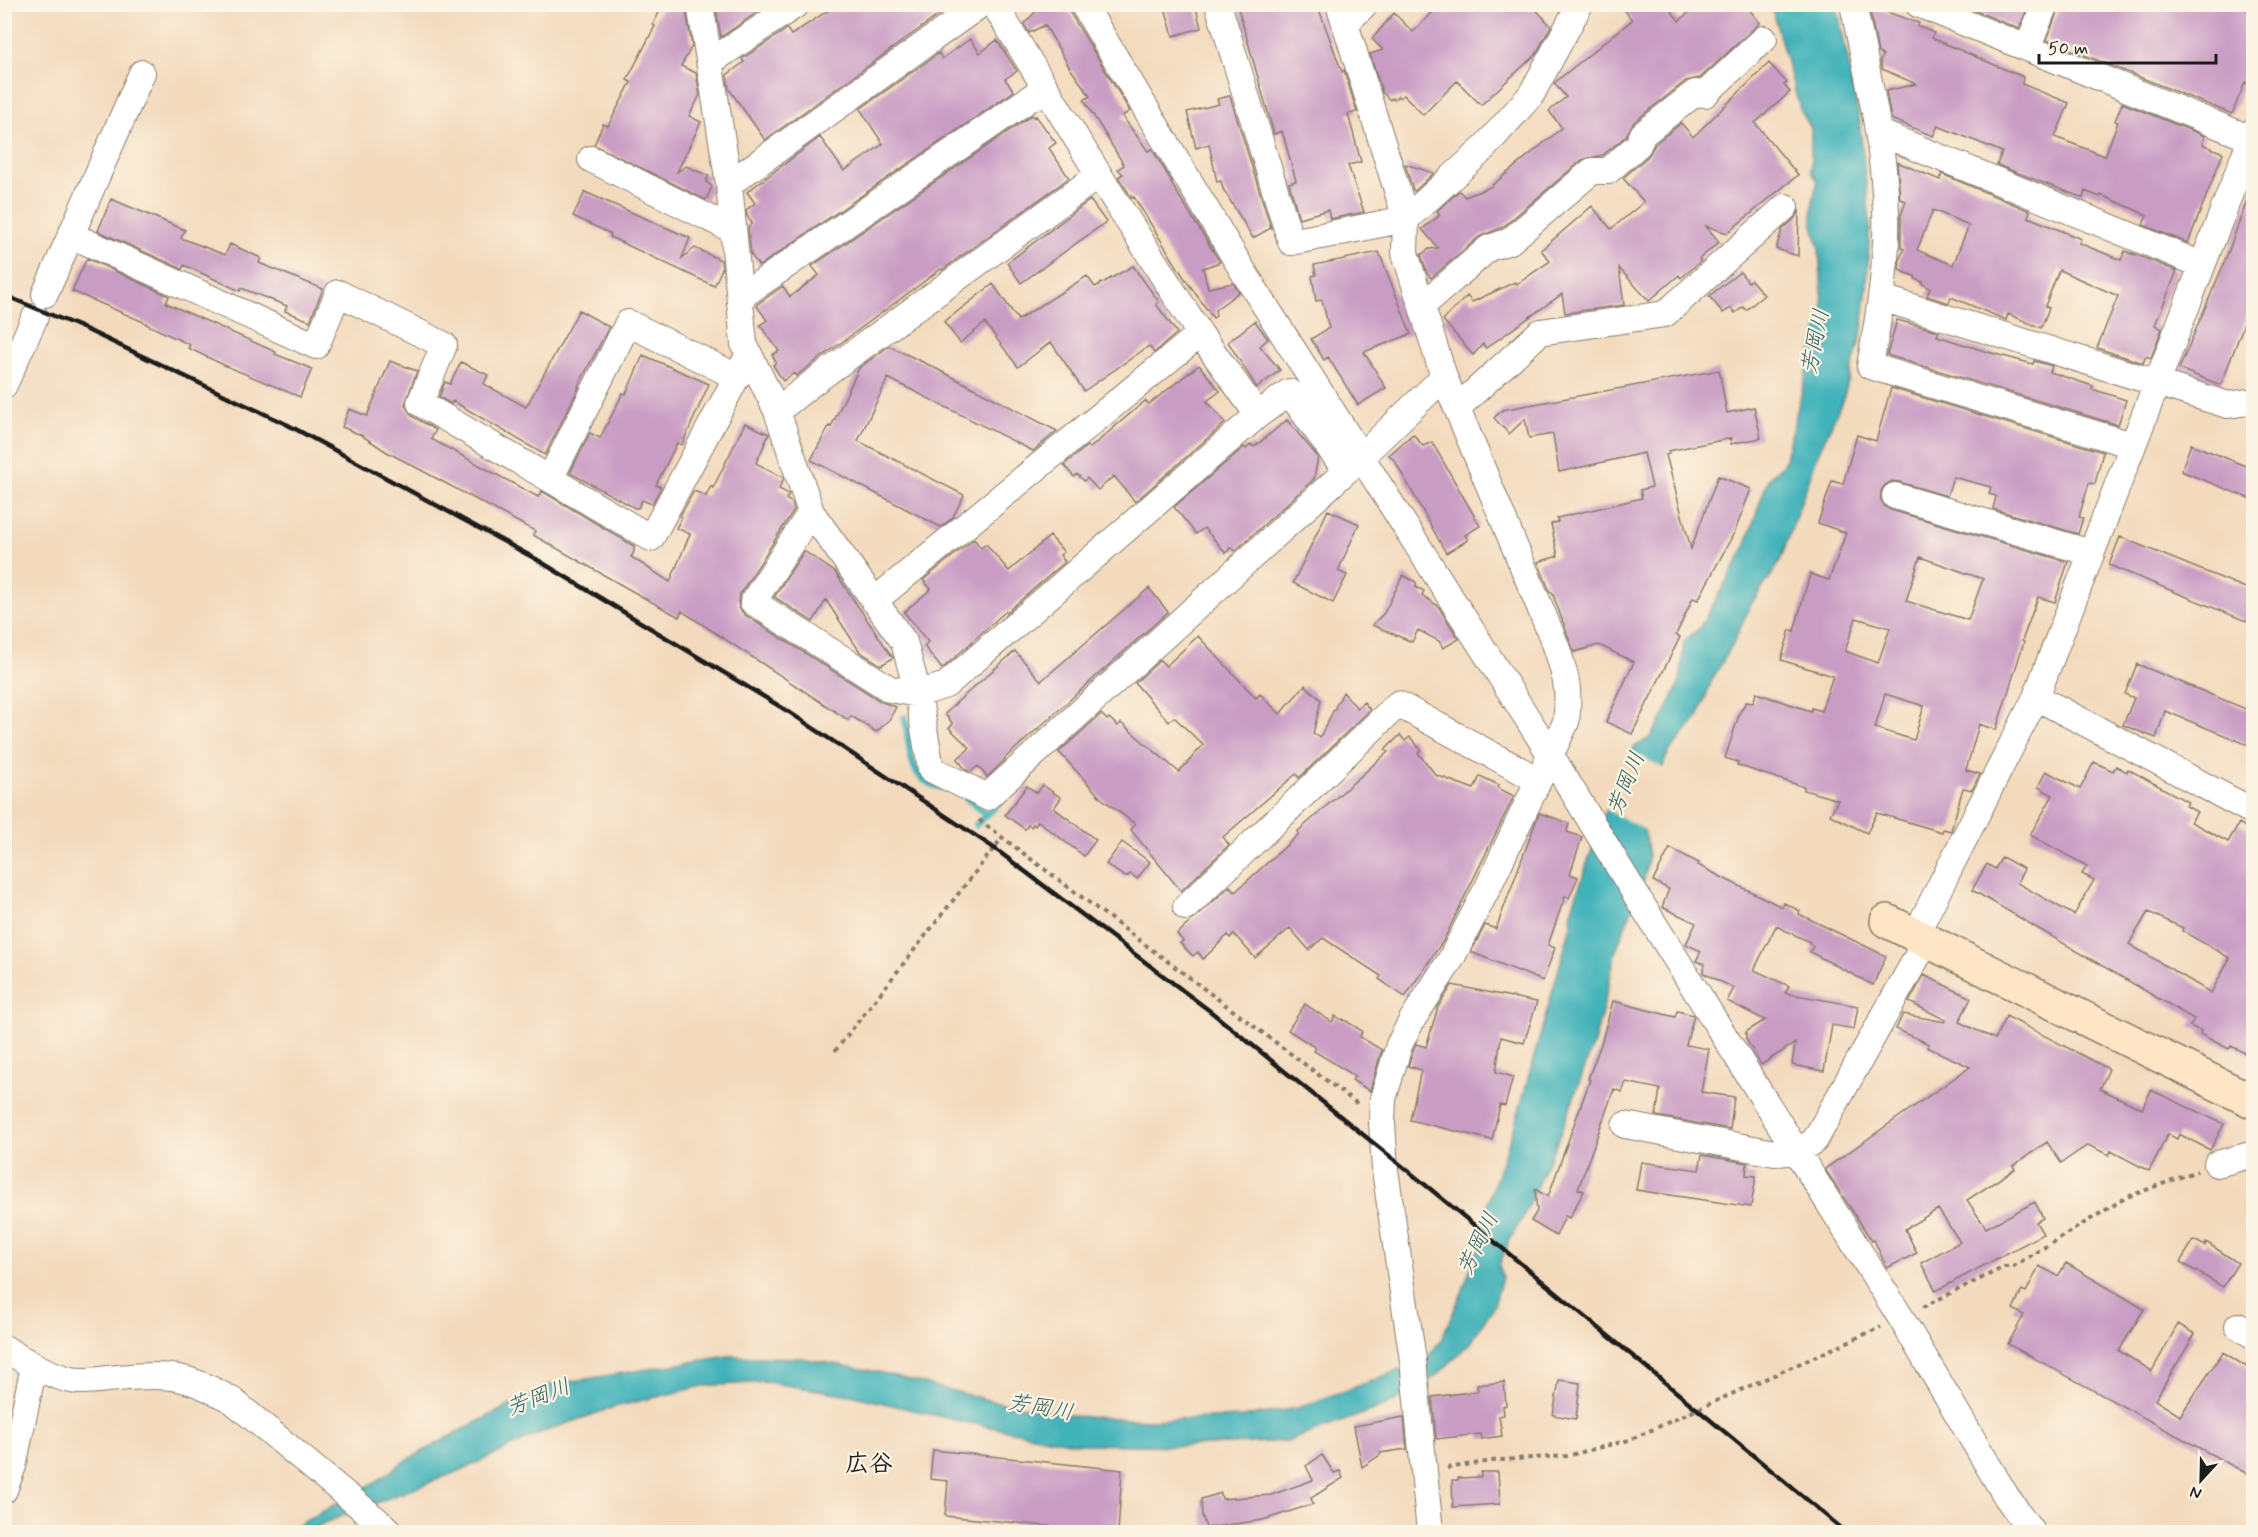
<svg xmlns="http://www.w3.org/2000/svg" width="2258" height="1537" viewBox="0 0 2258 1537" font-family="Mynerve,'Klee One',sans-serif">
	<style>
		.water { fill: #41b2ba; stroke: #2e676b; stroke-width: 1.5 }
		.pier { fill: #f3dabd }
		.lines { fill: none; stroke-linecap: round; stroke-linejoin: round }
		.stream { stroke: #41b2ba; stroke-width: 7 }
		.building { fill: #c99cc4; fill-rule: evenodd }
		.street-casing { stroke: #887b6c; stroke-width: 28 }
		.secondary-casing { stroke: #887b6c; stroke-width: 36 }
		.path { stroke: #887b6c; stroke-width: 4; stroke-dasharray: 4.5 4.5; stroke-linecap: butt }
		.street { stroke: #fff; stroke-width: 26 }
		.secondary { stroke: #fde5c5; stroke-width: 33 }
		.rail { stroke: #1c1c1c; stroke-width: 4.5 }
		.labels { text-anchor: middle; stroke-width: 4.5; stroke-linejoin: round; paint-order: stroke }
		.water-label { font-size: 22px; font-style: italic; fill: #2d6063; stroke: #fcf5e5 }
		.quarter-label { font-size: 24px; font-weight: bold; fill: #1c1c1c; stroke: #fcf5e5 }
	</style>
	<rect width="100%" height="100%" fill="#fcf5e5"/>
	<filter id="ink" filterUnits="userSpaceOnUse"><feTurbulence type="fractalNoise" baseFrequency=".0167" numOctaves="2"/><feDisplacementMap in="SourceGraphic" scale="12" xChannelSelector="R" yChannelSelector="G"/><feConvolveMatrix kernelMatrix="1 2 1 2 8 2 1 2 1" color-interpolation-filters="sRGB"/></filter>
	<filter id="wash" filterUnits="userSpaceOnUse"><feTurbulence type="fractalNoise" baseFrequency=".008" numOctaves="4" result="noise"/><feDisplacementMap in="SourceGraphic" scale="24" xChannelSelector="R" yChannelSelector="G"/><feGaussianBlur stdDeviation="1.35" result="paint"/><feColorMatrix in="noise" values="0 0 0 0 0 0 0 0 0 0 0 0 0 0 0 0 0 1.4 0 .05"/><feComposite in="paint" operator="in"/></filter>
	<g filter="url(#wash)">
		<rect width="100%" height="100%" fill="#f3dabd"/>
		<path class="water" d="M1771,5h66l22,112 11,105 -3,65 -6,50 -18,62 -25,55 -39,110 -28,40 -17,38 -23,40 -13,35 -30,36 -26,67 7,34 -5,24 -29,75 -6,31 -15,59 -33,89 -38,85 -12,20 -12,28 3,12 -8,29 -24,37 -34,33 -51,30 -97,35 -98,5 -111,-2 -124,-24 -105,-25 -84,-13 -63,4 -89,21 -74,26 -81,38 -135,52 -16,9h-22l93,-52 23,-17 63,-35 85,-43 178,-29 73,2 82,15 109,28 82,15 75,4 94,-3 55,-9 127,-47 16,-21 22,-50 25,-71 -1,-15 28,-79 56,-200 1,-16 31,-93 31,-69 16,-9 14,-22 16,-34 4,-41 15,-12 45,-79 24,-71 16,-16 39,-155 -4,-60 -7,-27 1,-23 5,-17 -7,-9v-44l-11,-19z"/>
		<path class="pier" d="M1629,750l36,19 -20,51 2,11 -44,-23z"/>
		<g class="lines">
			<path class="stream" d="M905,718c7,34 1,66 43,70
				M968,799l19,16
				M976,825l24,-23"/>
		</g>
		<g id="blocks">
			<path class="building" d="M663,4h22l7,42 -11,20 15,7 4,22 -11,21 12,6 -24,50 9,-6 23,10 -3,6 6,4 -6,14 -112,-55 9,-21 5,2 23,-44 -4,-2 28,-54 -2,-1z
				M715,4h54l-48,33z
				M838,4h116l-189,136 -36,-51 -2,-14 17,-13 -2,-3 45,-30 4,6z
				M1033,4h35l1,7 61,100 -8,5 26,35 4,-2 20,33 -1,1 49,79 -17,6 5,20 25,-5 6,9 -24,18 1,6 -3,2 -30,-42 -49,-79 -2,1 -14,-21 5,-3 -5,-5 6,-4 -40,-65 6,-4 -20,-28 -25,-43 -16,8 -5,-9 13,-14z
				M1164,4h31l6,24 -28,8z
				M1237,4h80l25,68 2,-2 13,42 -9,2 13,48 -13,3 16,47 -34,7 -2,-9 -29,8 -10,-35 7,-2 -14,-50 -8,3z
				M1441,4h90l20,22 -15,28 -55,51 -24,-24 -34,34 -19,-20 -4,3 -2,-2 -4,4 -2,-2 -2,2 -8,-8 -12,-38 13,-4 -11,-11 22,-26 19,19z
				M1620,4h46l13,17 20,-17 8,8 9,-8h29l15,19 -60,55 -14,3 -52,41 -8,14 -23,19 -21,5 -79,67 -24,10 -48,41 -4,-5 -6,-18 8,-6 9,-1 -16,-19 18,-14 -3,-4 22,-20 6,6 25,-10 72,-59 -13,-17 17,-14 -12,-14 78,-63z
				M1959,4h70l-10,25z
				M2060,4h170l15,3 8,12v67l-8,-4 -13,32 -185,-74z
				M1869,6l50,17 -1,3 16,7 -2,5 91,39 -1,7 47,19 -14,34 50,19 13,-34 -3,-1 7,-18 83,33 -3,8 21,9 -35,90 -45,-18 4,-10 -46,-20 -1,2 -15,-6 -2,7 -86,-33 5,-13 -24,-10 -40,-16 -5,10 -42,-17 -5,-28 30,-7 -34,-15 -2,-8 3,-6 -5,-2z
				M970,39l10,14 17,-13 20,31 -12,8 9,12 -255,175 -8,-11 -3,-27 4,-5 -5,-7 -1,-6 9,-7 -8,-11 73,-55 24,34 39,-27 -23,-35 79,-56 3,6z
				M1769,63l18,20 -3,2 6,7 -35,31 43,52 -71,58 -21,-7 13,16 -20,17 2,2 -20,17 -2,-3 -30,26 -30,-33 5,37 -59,8 -3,-19 -76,54 -3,-4 -10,11 -30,-35 24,-24 5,6 43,-20 2,2 33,-23 -9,-11 51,-44 19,23 33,-27 -21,-24 25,-22 7,-12 26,-21 12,14z
				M1230,96l41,132 -18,10 -30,-49 -2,-8 -4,1 -8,-38 -13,4 -9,-36 32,-8 -2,-5z
				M1032,115l2,2 2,-1 20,27 -7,5 20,30 -127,92 -1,-1 -145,107 -2,-3 -11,8 -10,-16 3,-3 -4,-7 7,-4 -19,-26 7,-5 -11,-15 27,-19 7,11 29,-22 -7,-9z
				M1897,162l43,18 2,-6 88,37 -2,6 53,22 -2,4 42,17 4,-9 7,3v-1l45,18 -22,54 7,4 -11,29 -5,-2 -3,7 -46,-15 21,-52 -59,-26 -14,36 4,2 -8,20 -33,-14 -2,6 -55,-23 -2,6 -22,-7 3,-8 -8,-4 1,-2 -8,-3 1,-2 -17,-7 1,-12 4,-9 -3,-1v-33l5,-14 -6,-2zM1933,210l36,15 -16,40 -36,-15z
				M1405,164l29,9 -19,18 -2,-1z
				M2252,187h1v113l-32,85 -42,-16 46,-108z
				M585,192l105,46 -8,20 13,-10 26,12 1,9 -8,17 -104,-49 1,-3 -38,-18z
				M111,199l74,31 -4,8 44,17 5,-11 31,14 -2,5 64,26 -13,32 -25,-10 2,-5 -46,-18 -1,3 -56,-26 -2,4 -84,-38z
				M1090,200l16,22 -85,61 -14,-20z
				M1799,210l-1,46 -22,-7 6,-19 13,-12z
				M1379,252l32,82 -47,18 22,36 -28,17 -30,-48 -4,3 -13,-21 18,-11 -7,-28 -6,1 -4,-25 4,-1 -2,-10z
				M87,258l82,38 -3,7 110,49 -1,2 37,15 -12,28 -74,-31 -38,-18 2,-3 -44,-21v-1l-74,-32z
				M1133,266l26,36 -3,2 21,29 -23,20 -5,-7 -65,45 -33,-49 -33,25 -33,-44 -25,20 -16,-21 49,-38 25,36 69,-44 8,11z
				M1740,272l8,10 3,-2 13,15 -18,15 -3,-3 -8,6 -4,-5 -8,5 -14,-17z
				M579,310l30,17 -31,59 1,1 -34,68 -92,-54 -2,3 -12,-7 6,-15 5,2 11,-22 27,13 -4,9 42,23z
				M1897,320l42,11 -2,5 51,16 45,12 1,-3 18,5 -2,6 43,14 -1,3 34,11 -8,25 -231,-70z
				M1255,321l13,18 -8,7 20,24 -23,18 -29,-46z
				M889,346l42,20 126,65 -24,20 -145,-73 -30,63 106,54 -11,22 -12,10 -130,-67 18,-34 2,1 28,-59z
				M643,355l66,29 -27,61 -5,-2 -21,42 5,2 -9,17 -10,-4 -4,8h-3l-65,-35 20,-40 10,5 23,-45 3,1z
				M390,361l27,10 -12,34 7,11 24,14 -5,9 107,58 4,-6 92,55v6l-3,5 39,25 20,-48 -14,-6 6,-11 -2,-1 14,-25 12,5 5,-10 2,2 32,-65 24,11 -13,29 28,15 -5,11 10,5 -3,5 6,4 2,7 -54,84 -2,7 1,7 6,7 137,87 14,5 -7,13 -13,12 -25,-16 -3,4 -166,-109 -3,6 -31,-17 -115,-65 2,-4 -148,-79 -26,-17 -19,-8 7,-18 18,7z
				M1199,365l21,26 -13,10 18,22 -90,79 -21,-26 -16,14 -11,-12 -3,3 -7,-7 -3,3 -10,-12 23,-19 3,2 55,-47 4,3z
				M1719,370l8,43 27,-6 7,31 -31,6 2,-6 -64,13 1,3 -3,1 25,94 27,-73 33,13 -16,42 -37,69 -5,-2 -17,37 4,2 -48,97 -26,-12 28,-60 -35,-17 -25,7 -22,-60h-2l-12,-30 20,-6 -7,-32 7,-2 -1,-4 85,-20 -2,-8 12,-3 -8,-34 -85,19 -6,-38 -24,4 -4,-19 -16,15 -15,-16 8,-8z
				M1891,388l212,64 -8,32 -6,-1 -10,34 4,1 -5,16 -85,-25 3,-13 -7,-2 2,-7 -38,-10 -6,19 -48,-14 -7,-1 -7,4 -4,6v9l4,7 6,3 177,52 -13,40 -17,-5 -16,44 2,1 -28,88 -17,-6 -13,46 14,4 -8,16 -9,-2 -12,43 -8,-2 -1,3 -65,-19 -10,20 -37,-18 8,-15 -34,-10v-3l-67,-22 1,-3 -13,-4 15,-46 6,-10 7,1 3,-10 55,18 1,-3 9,3 12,-35 -52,-16 9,-30 4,1 16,-57 19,6 17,-47 -28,-10 14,-42 11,3 14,-49 19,6zM1920,557l63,22 -15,41 -62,-19zM1856,618l34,10 -12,35 -33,-12zM1885,694l39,12 -10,34 -39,-12z
				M1287,420l31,37 -4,22 -79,72 -4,-4 -5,6 -22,-25 -8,6 -22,-27 70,-60 2,2 5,-5 3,3z
				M1413,434l10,12 9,-4 48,84 -15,9 3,5 -22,13 -51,-92 -6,-6z
				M2191,444l62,25v31l-72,-29z
				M1328,510l31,14 -21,47 9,4 -14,28 -40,-20z
				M1050,536l14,16 -4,3 5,7 -58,50 -1,-1 -64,58 -18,-23 4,-4 -24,-30 27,-23 -8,-9 51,-41 7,9 5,-4 23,27z
				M2120,537l133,54v33l-144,-59z
				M804,551l31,21 58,86 -12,7 -21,-13 -34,-52 -13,22 -39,-25z
				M1403,575l13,7v5l8,4 -2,4 16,11 21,33 -16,9 -4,-7 -21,-11 -6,12 -40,-17 12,-12z
				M1149,588l19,24 -164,147 1,1 -18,17 -9,-11 -7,6 -5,-2 -9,-11 13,-11 -21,-20 4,-4 -8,-10 12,-12 58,-51 26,30z
				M1198,636l58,62 4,-4 20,20 25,-29 16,15 -8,34 7,3 23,-45 14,16 7,-6 6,8 -71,68 -3,-4 -73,63 6,8 -48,46 -50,-61 4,-6 -34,-26 -42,-46 42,-38 6,6 2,-2 9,8 3,-3 58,49 24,-27 -29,-28 -5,5 -34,-39 25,-23 6,6z
				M2137,664l116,48v35l-88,-36 -9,27 -33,-13 11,-27 -9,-4z
				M1400,735l5,6 5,-4 11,13 -3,3 18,22 38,14 6,-13 19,9 -1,3 16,8 -71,145 -38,56 -26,-18 2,-3 -58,-38 -14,12 -19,-22 -35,30 -21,-24 -4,4 -2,-3 -25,24 -5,-7 -5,4 -13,-13 3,-2 -6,-7 53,-48 5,6 64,-58 -2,-2 91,-80 -3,-2z
				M2094,762l19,9 3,-5 11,6 1,-3 60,33 -2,4 11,6 -6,10 37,20 11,-19 14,9v225l-22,-11 -2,3 -29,-15 1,-3 -11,-5 4,-7 -222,-129 15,-26 8,5 7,-12 22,12 -7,14 57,32 20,-35 -12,-6 5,-8 -57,-31 23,-40 -15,-8 8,-16 34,18zM2148,912l35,16 -1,3 48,27 -19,35 -82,-49z
				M1043,785l18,13 -7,10 42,32 -12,16 -46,-35 -3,5 -2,-2 -2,3 -3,-2 -3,4 -20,-14 22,-29 10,7z
				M1539,813l30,10 -2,9 15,5 -12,37 8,3 -9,21 -4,-2 -17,49 7,3 -12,33 -72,-29 14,-27 11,4z
				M1122,842l28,20 -13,17 -6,-5 -6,3 -19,-13z
				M1670,848l29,15 -1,2 29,15 55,27 2,-4 16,8 -1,3 87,42 -13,29 -63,-33 3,-6 -4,-2 1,-2 -34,-16 -22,44 35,16 -4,7 73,13 -4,23 -22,-4 -8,46 -32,-6 3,-22 -34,22 -15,-26v-7l19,-12 -38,-19 7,-13 -31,-15 1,-9 -8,-3 5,-10 -15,-7 10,-21 -34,-16 7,-18 -16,-8z
				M1924,975l47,23 -12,24 36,17 11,-23 103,53 -9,20 42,20 9,-19 73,34 -14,26 -31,-16 -2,5 -9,-5 -19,37 -38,-20 -2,4 -21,-10 -27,18 -14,-21 -34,24 2,3 -48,31 19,28 49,-26 8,16 -7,4 7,12 -107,57 -15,-28 39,-21 -22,-33 -33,20 12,24 -30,15 -13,-28 -2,1 -47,-72 145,-102 -43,-20 2,-3 -33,-15 7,-15 42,8 1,-2 -37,-18z
				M1452,985l85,17 -13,41 -23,-6 -5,35 17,5 -8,29 -5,-1 -8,35 -82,-20 11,-50 -13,-4 5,-15 3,-7 10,3 12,-40z
				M1613,1001l62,16 2,-6 17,4 -8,30 23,4 -8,43 33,5 -4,32 -74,-13 4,-27 -34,-7 -4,10 -8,-3 -36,100 6,2 -15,27 -4,-2 -9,20 -25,-15 6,-10 -2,-22 13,8 42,-117 -2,-1 13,-35z
				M1305,1004l27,18 3,-6 7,4 1,-1 19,12 -2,6 22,13 -12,41 -18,-11 3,-4 -41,-25 2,-3 -28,-18z
				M1702,1155l45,8 -1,12 10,1 -5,31 -115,-17 5,-28 58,8z
				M2194,1240l11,6 1,-4 32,21 -15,24 -43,-25z
				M2066,1263l78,46 -25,42 33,20 26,-47 17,10 -40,66 25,16 43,-64 30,19v106l-245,-133 16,-29 -11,-6 9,-19 4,2 13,-26 19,10z
				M1559,1380l21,3 -4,36 -23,-4z
				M1504,1382l2,23 -3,1 1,9 -5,1 3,20 -21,3 -1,-5 -44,5 -4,-42 46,-6 -1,-6z
				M1404,1417l3,32 -27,4v2l-18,12 -8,-41z
				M933,1450l189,20 -4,63 -173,-17 3,-35 -18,-2z
				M1322,1455l12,18 6,-2 3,7 -32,20 2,6 -50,16 -57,8 -4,-13 -1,-16 20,-6 1,6 49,-4 42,-15 -7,-14z
				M1481,1472h17l2,32 -47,3 -1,-27h6v-2l23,-1z"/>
		</g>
	</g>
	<g filter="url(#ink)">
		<use href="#blocks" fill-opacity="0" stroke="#887b6c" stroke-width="1.5"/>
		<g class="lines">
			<g class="street-casing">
				<path id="street" d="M700,4l29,180 15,160 33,67 34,-27 288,-209 -105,-171
					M1083,4l160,267 307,483 89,146 262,418 105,178 26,36
					M1218,4l73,238 115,-23 75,-68 50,-56 49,-91
					M1339,4l67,215 -1,34 39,124 112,269c10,31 14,43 10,76l-77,163 -38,74 -39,61 -13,25 -16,54 -1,23 3,48 28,190 17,172
					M1853,4c14,69 31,138 33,208 2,51 -7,103 -16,154l262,79
					M1918,4l336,136
					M1345,24l20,-20
					M2028,47l17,-43
					M710,62l87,-58
					M1878,132l324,133
					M591,159l142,71
					M1099,175l101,159 58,81 31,-23 57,79
					M729,184l252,-180
					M71,235l245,111 22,-53 106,52 -24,58 231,135 98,-184
					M45,294l97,-221
					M740,297l305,-209
					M1882,298l346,107 26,-4
					M1422,306l67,-58 21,-7 82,-70h16l30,-26 5,-11 52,-41 10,1 59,-55
					M4,385l31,-68
					M1457,408l83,-76 125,-18 120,-107
					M777,411l34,101 93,130 14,52 13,75 56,28 359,-326 98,-94
					M550,479l78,-156 109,54
					M1895,496l196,57
					M811,512l-58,90 137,87 28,5 28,-9 312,-270
					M874,601l326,-267
					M2036,697l218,115
					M1186,907l212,-203 140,76
					M1924,918l112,-221 218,-566
					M1625,1125l150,28c17,-1 27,-2 40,-13l111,-199
					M2217,1164l37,-10
					M2238,1326l16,10
					M4,1348c20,13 44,27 67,32 14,3 32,-1 47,-2 51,-5 70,-3 115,23l158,131
					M4,1490l9,-24 21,-100"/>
			</g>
			<g class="secondary-casing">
				<path id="secondary" d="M1887,921l367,181"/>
			</g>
			<path class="path" d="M979,820l380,285
				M835,1051l167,-213
				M1923,1307l81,-40h8l115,-70 70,-26
				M1447,1468l52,-8 68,-4 62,-16 252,-113"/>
			<use href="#street" class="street"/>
			<use href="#secondary" class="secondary"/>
			<path class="rail" d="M4,295l81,34 203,96 248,134 253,153 205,136 216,163 218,176 418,345"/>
		</g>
	</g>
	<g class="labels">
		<g class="water-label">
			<text transform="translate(1814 341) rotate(-78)" y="8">芳岡川</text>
			<text transform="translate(1625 783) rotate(-68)" y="8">芳岡川</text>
			<text transform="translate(1477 1243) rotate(-64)" y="8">芳岡川</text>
			<text transform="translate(538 1396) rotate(-21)" y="8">芳岡川</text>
			<text transform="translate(1041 1406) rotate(10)" y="8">芳岡川</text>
		</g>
		<g class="quarter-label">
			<text x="869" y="1471">広谷</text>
		</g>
	</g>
	<rect width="2258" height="1537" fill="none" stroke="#fcf5e5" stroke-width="24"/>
	<g transform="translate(2201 1480) rotate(202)" stroke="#fcf5e5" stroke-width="4.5" paint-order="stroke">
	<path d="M0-4.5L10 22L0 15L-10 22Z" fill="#1c1c1c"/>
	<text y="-9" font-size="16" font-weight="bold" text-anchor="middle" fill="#1c1c1c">N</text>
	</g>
	<path d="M2039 54v9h177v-9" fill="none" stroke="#1c1c1c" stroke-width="3"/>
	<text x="2048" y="54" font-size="18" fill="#1c1c1c" stroke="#fcf5e5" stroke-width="4.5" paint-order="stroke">50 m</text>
</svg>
